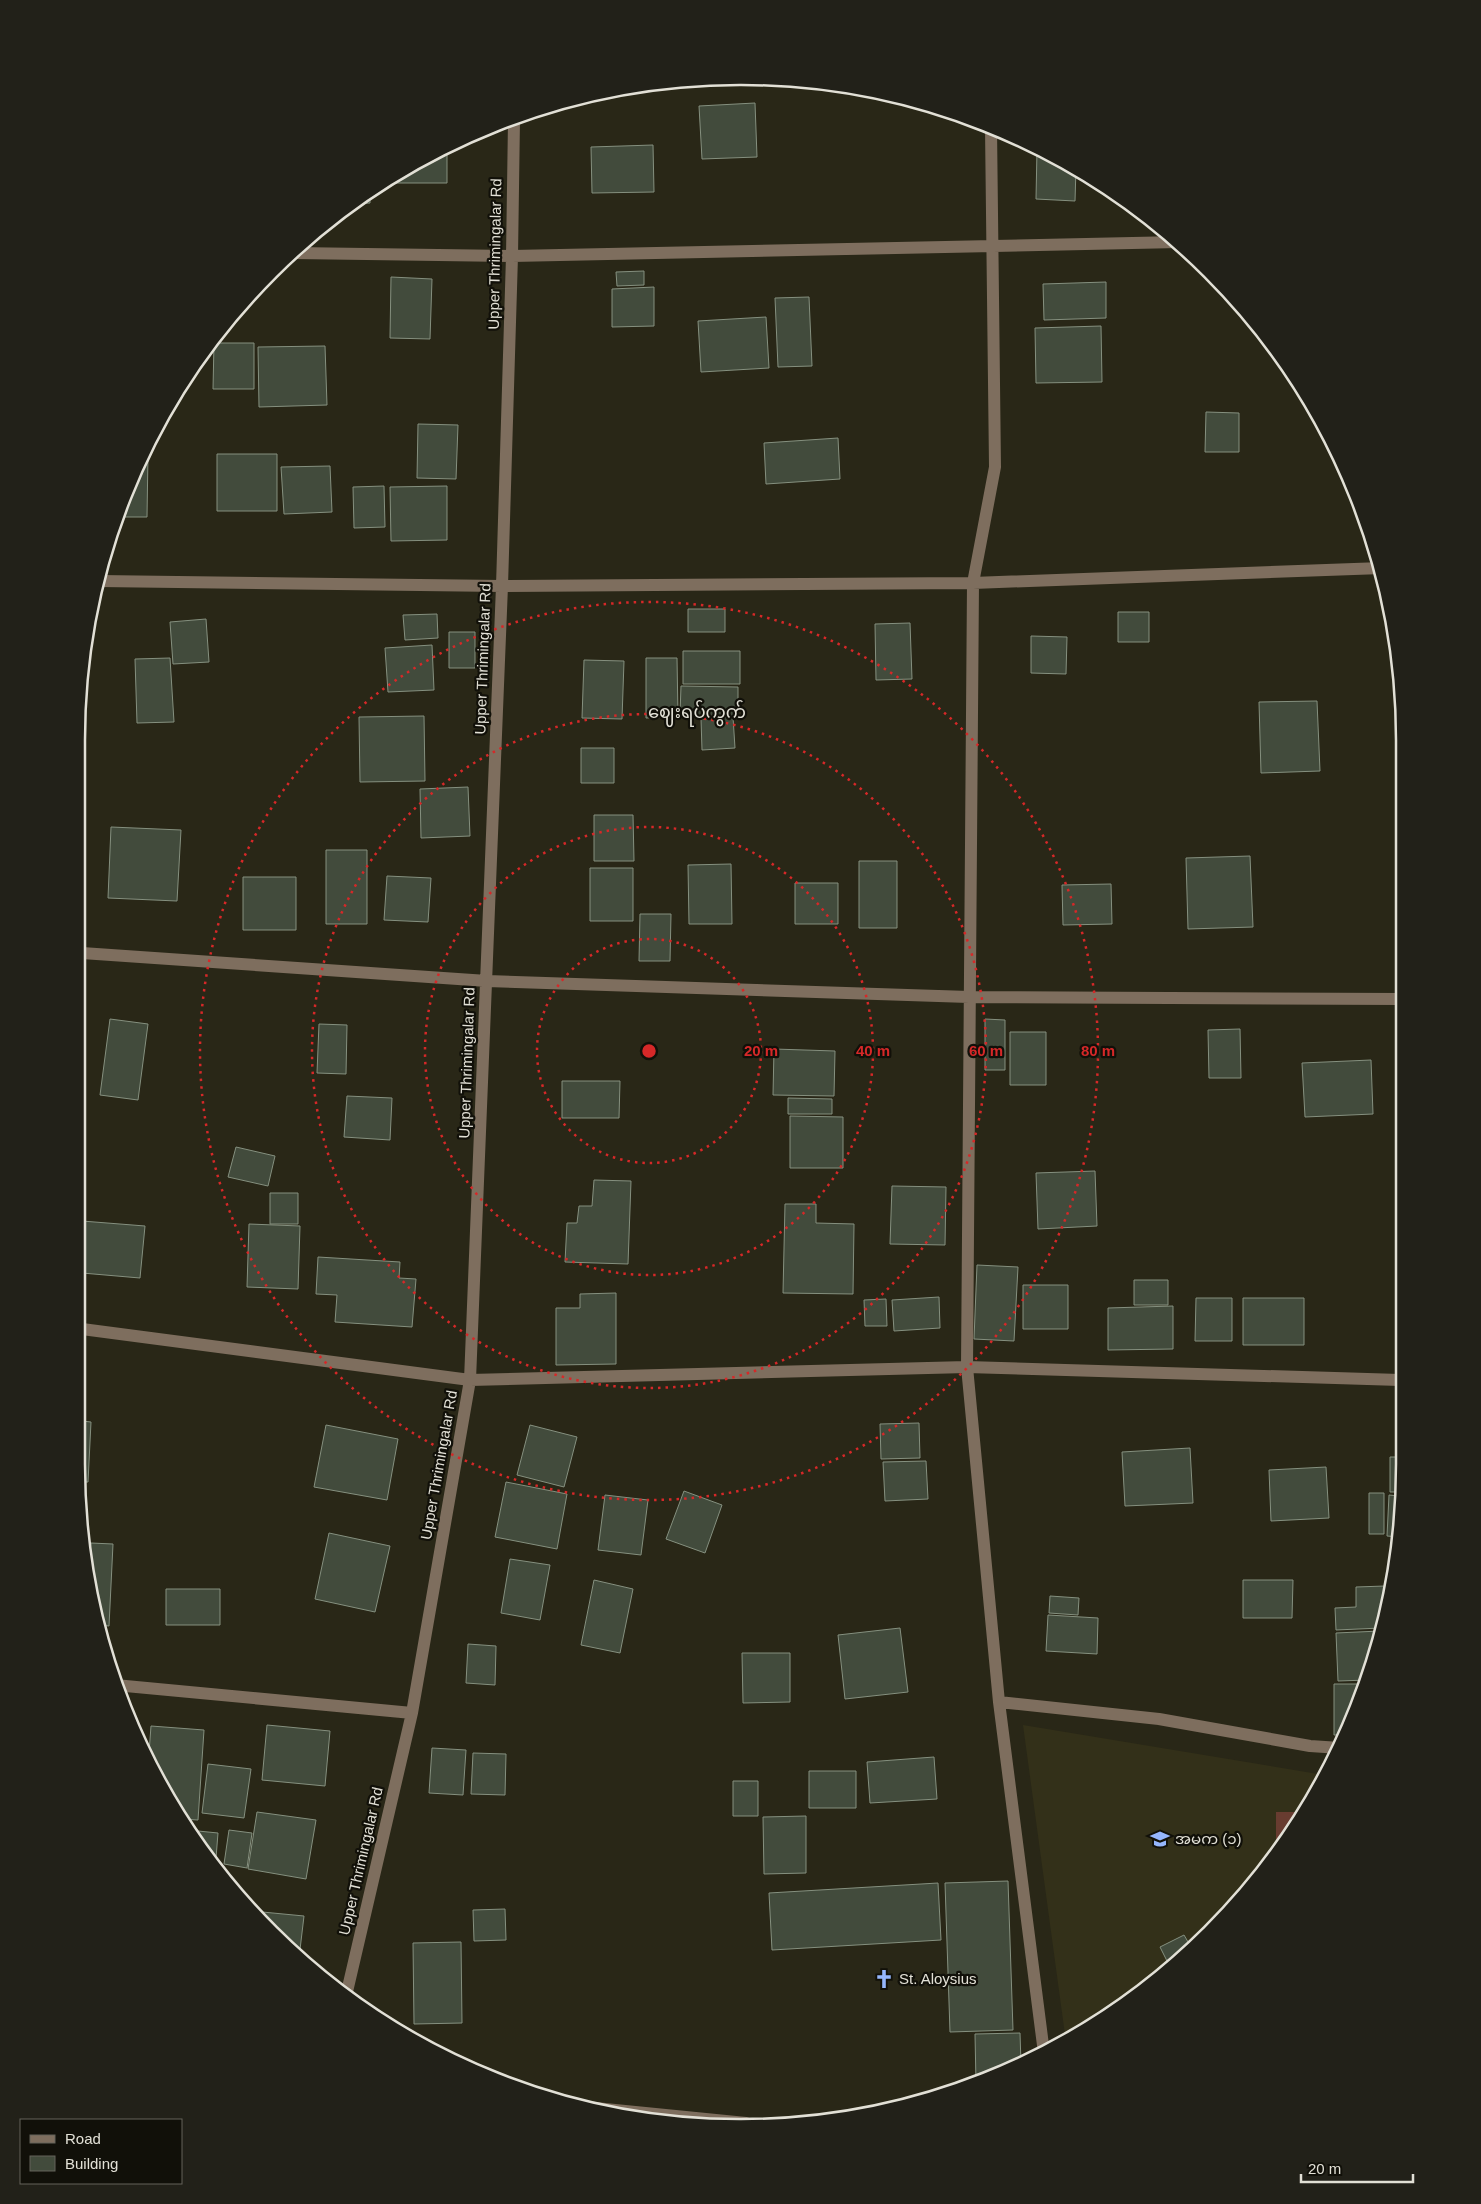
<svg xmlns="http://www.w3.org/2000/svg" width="1481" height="2204" viewBox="0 0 1481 2204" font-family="Arial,'Noto Sans Myanmar',sans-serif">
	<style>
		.built { fill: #333019 }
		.green { fill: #683c30 }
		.building { fill: #424b3c; stroke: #85907f }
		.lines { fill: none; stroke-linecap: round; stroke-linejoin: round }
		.minor { stroke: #7e6e5e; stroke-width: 12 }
		.ring { fill: none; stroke: #d62828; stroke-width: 2.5; stroke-dasharray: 2.5 5 }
		.labels { text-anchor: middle; stroke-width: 4.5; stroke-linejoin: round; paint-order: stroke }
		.street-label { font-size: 15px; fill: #e2e0d6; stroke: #111009 }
		.poi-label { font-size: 15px; fill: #e2e0d6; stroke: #111009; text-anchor: start }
		.quarter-label { font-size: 18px; fill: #e2e0d6; stroke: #111009 }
		.rim { fill: none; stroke: #e2e0d6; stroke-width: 2.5 }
		.centre { fill: #d62828; stroke: #111009; stroke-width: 2.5 }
		.ring-label { font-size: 15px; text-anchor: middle; font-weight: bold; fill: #d62828; stroke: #111009; stroke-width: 4.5; stroke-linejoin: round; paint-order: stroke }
	</style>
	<rect width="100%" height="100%" fill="#292717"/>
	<path class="built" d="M1023,1725l301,50 -84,127 -95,88 -79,52z"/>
	<path class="green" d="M1276,1812h24l-24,35z"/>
	<path class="building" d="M755,103l2,54 -55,2 -3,-53z
		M447,144v39h-52v-6z
		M653,145l1,47 -62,1 -1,-46z
		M1037,149l39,19 -1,33 -39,-2z
		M370,192v11l-18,1z
		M644,271v14l-27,1 -1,-14z
		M391,277l41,2 -2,60 -40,-1z
		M1106,282v36l-62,2 -1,-36z
		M654,287v39l-42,1v-38z
		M809,297l3,69 -34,1 -3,-69z
		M766,317l3,51 -68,4 -3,-51z
		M1101,326l1,56 -66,1 -1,-55z
		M214,343h40v46h-41z
		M325,346l2,59 -68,2 -1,-60z
		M1206,412l33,1v39h-34z
		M418,424l40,1 -2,54 -39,-1z
		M838,438l2,41 -74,5 -2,-41z
		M142,454h6l-1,63h-31z
		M217,454h60v57h-60z
		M330,466l2,46 -48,2 -3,-47z
		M384,486l1,41 -31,1 -1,-41z
		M447,486v54l-56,1 -1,-54z
		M688,609h37v23h-37z
		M1118,612h31v30h-31z
		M437,614l1,24 -33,2 -2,-25z
		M206,619l3,43 -36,2 -3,-42z
		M910,623l2,56 -36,1 -1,-56z
		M449,632h26v36h-26z
		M1031,636l36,1 -1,37 -35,-1z
		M432,645l2,45 -46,2 -3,-44z
		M683,651h57v33h-57z
		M170,658l4,64 -37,1 -2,-64z
		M646,658h31l1,59 -32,1z
		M584,660l40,1 -2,58 -40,-1z
		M681,686l57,1v29l-58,-1z
		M1317,701l3,70 -59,2 -2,-71z
		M424,716l1,65 -65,1 -1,-65z
		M733,717l2,31 -33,2 -1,-31z
		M581,748h33v35h-33z
		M468,787l2,49 -49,2 -1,-49z
		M594,815h39l1,46h-40z
		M111,827l70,3 -4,71 -69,-3z
		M326,850h41v74h-41z
		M1250,856l3,71 -65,2 -2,-71z
		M859,861h38v67h-38z
		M731,864l1,60h-43l-1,-59z
		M590,868h43v53h-43z
		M387,876l44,2 -3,44 -44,-2z
		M243,877h53v53h-53z
		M795,883h43v41h-43z
		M1111,884l1,40 -49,1 -1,-40z
		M640,914h31l-1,47h-31z
		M110,1019l38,5 -10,76 -38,-5z
		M985,1019l20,1v50h-20z
		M319,1024l28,1 -1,49 -29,-1z
		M1240,1029l1,49h-32l-1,-48z
		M1010,1032h36v53h-36z
		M774,1049l61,2 -1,45 -61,-1z
		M1371,1060l2,54 -68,3 -3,-54z
		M562,1081h58l-1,37h-57z
		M347,1096l45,2 -2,42 -46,-3z
		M788,1098l44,1v15h-44z
		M790,1116l53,1v51h-53z
		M236,1147l39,9 -7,30 -40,-9z
		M1095,1171l2,55 -59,3 -2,-56z
		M594,1180l37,1 -3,83 -63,-2 2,-39h10l2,-17h13z
		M892,1186l54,1 -1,58 -55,-1z
		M270,1193h28v31h-28z
		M785,1204h31v19l38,1 -1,70 -70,-1z
		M82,1221l63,5 -5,52 -58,-5z
		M249,1224l51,2 -2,63 -51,-2z
		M318,1257l82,5 -1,16 17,1 -4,48 -77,-5 2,-27 -21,-1z
		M977,1265l41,2 -4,74 -40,-2z
		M1134,1280h34v25h-34z
		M1023,1285h45v44h-45z
		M616,1293v71l-60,1v-57h24v-14z
		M939,1297l1,31 -46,3 -2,-31z
		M1196,1298h36v43h-37z
		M1243,1298h61v47h-61z
		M886,1299l1,27h-22l-1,-26z
		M1173,1306v43l-65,1v-42z
		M82,1421l9,1 -3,60h-6z
		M919,1423l1,35 -39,1 -1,-35z
		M326,1425l72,14 -11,61 -73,-13z
		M530,1425l47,12 -13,50 -47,-12z
		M1190,1448l3,55 -68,3 -3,-54z
		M1390,1457h9v35h-9z
		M926,1461l2,38 -43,2 -2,-39z
		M1326,1467l3,51 -58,3 -2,-51z
		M506,1482l61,12 -10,55 -62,-12z
		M684,1491l38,14 -17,48 -39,-14z
		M1369,1493h15v41h-15z
		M605,1495l43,5 -7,55 -43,-5z
		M1389,1495l10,1v41l-12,-1z
		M329,1533l61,13 -15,66 -60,-13z
		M91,1543l22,1 -4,82 -10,-1 -17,-73h8z
		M510,1559l40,6 -10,55 -39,-7z
		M594,1580l39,9 -13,64 -39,-8z
		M1243,1580h50l-1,38h-49z
		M1385,1586l1,22 -5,20 -45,2 -1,-22 21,-1v-20z
		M166,1589h54v36h-54z
		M1050,1596l29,2 -1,17 -29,-2z
		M1048,1615l50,3 -1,36 -51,-3z
		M900,1628l8,64 -63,7 -7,-64z
		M1380,1631l-12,49 -30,1 -2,-48z
		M468,1644l28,2 -1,39 -29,-2z
		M742,1653h48v49l-47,1z
		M1334,1684h31l-20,51h-11z
		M267,1725l63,6 -5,55 -63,-6z
		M151,1726l53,4 -6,90 -17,-1 -32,-66z
		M432,1748l34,2 -3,45 -34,-2z
		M473,1753l33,1 -1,41 -34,-1z
		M934,1757l3,42 -67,4 -3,-41z
		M208,1764l43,5 -7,49 -42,-5z
		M809,1771h47v37h-47z
		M733,1781h25v35h-25z
		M257,1812l59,8 -10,59 -58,-10z
		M806,1816v57l-42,1 -1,-57z
		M229,1830l23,3 -5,35 -23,-4z
		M198,1831l20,2 -2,25h-7l-12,-15z
		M1008,1881l5,149 -63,2 -5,-149z
		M938,1883l3,57 -169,10 -3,-57z
		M505,1909l1,31 -32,1 -1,-31z
		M252,1911l52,5 -5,42 -28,-25z
		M1184,1935l7,12 -21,20 -10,-20z
		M461,1942l1,81 -48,1 -1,-81z
		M1020,2033l1,31 -27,13 -18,6 -1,-49z"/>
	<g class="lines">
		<path class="minor" d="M991,128l4,339 -22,116 -6,784 32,335 45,351
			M294,253l218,3 667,-14
			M99,581l403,5 471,-3 409,-15
			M82,953l405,28 482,16 433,2
			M82,1329l388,51 497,-13 433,13
			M115,1685l297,28
			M999,1702l160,17 151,27 30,2
			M346,1996l66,-283 58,-333 32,-794 10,-330 2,-136
			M585,2107l161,16"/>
	</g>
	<g class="ring">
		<circle cx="649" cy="1051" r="112"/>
		<circle cx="649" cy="1051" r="224"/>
		<circle cx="649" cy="1051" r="337"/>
		<circle cx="649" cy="1051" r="449"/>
	</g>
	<defs>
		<g id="school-bare" transform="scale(1.5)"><path d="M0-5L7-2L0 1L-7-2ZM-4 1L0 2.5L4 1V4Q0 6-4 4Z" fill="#95b6fd" stroke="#111009" stroke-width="2.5" paint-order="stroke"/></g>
		<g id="church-bare" transform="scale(1.5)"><path d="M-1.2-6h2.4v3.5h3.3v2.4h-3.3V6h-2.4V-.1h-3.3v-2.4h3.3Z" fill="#95b6fd" stroke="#111009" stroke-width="2.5" paint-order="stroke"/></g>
	</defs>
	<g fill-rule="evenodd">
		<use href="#school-bare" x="1160" y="1839"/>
		<use href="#church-bare" x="884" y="1979"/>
	</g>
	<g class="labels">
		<g class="street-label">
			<text transform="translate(495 254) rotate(-89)" y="5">Upper Thrimingalar Rd</text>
			<text transform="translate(483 659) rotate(-88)" y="5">Upper Thrimingalar Rd</text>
			<text transform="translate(467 1063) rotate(-88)" y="5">Upper Thrimingalar Rd</text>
			<text transform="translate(439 1465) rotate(-80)" y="5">Upper Thrimingalar Rd</text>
			<text transform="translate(361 1861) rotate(-77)" y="5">Upper Thrimingalar Rd</text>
		</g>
		<g class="poi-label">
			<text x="1175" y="1844">အမက (၁)</text>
			<text x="899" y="1984">St. Aloysius</text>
		</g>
		<g class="quarter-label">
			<text x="697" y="718">ဈေးရပ်ကွက်</text>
		</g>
	</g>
	<path d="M0 0H1481V2204H0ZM740 85H741A655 655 0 0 1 1396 740V1464A655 655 0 0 1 741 2119H740A655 655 0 0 1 85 1464V740A655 655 0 0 1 740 85Z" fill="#222119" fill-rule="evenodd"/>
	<path class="rim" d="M740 85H741A655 655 0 0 1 1396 740V1464A655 655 0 0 1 741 2119H740A655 655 0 0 1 85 1464V740A655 655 0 0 1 740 85Z"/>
	<circle cx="649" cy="1051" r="8" class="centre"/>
	<g class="ring-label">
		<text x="761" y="1056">20 m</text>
		<text x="873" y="1056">40 m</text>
		<text x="986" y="1056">60 m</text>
		<text x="1098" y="1056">80 m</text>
	</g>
	<rect x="20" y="2119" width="162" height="65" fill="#111009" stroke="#65635b"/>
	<rect x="30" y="2135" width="25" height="8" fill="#7e6e5e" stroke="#65635b"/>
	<text x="65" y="2144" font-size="15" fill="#e2e0d6">Road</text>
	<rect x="30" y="2156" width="25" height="15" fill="#424b3c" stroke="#65635b"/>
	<text x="65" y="2169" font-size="15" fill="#e2e0d6">Building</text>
	<path d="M1301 2174v8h112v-8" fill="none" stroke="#e2e0d6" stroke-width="2.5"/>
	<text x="1308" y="2174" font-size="15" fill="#e2e0d6" stroke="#111009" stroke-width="4" paint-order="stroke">20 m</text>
</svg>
